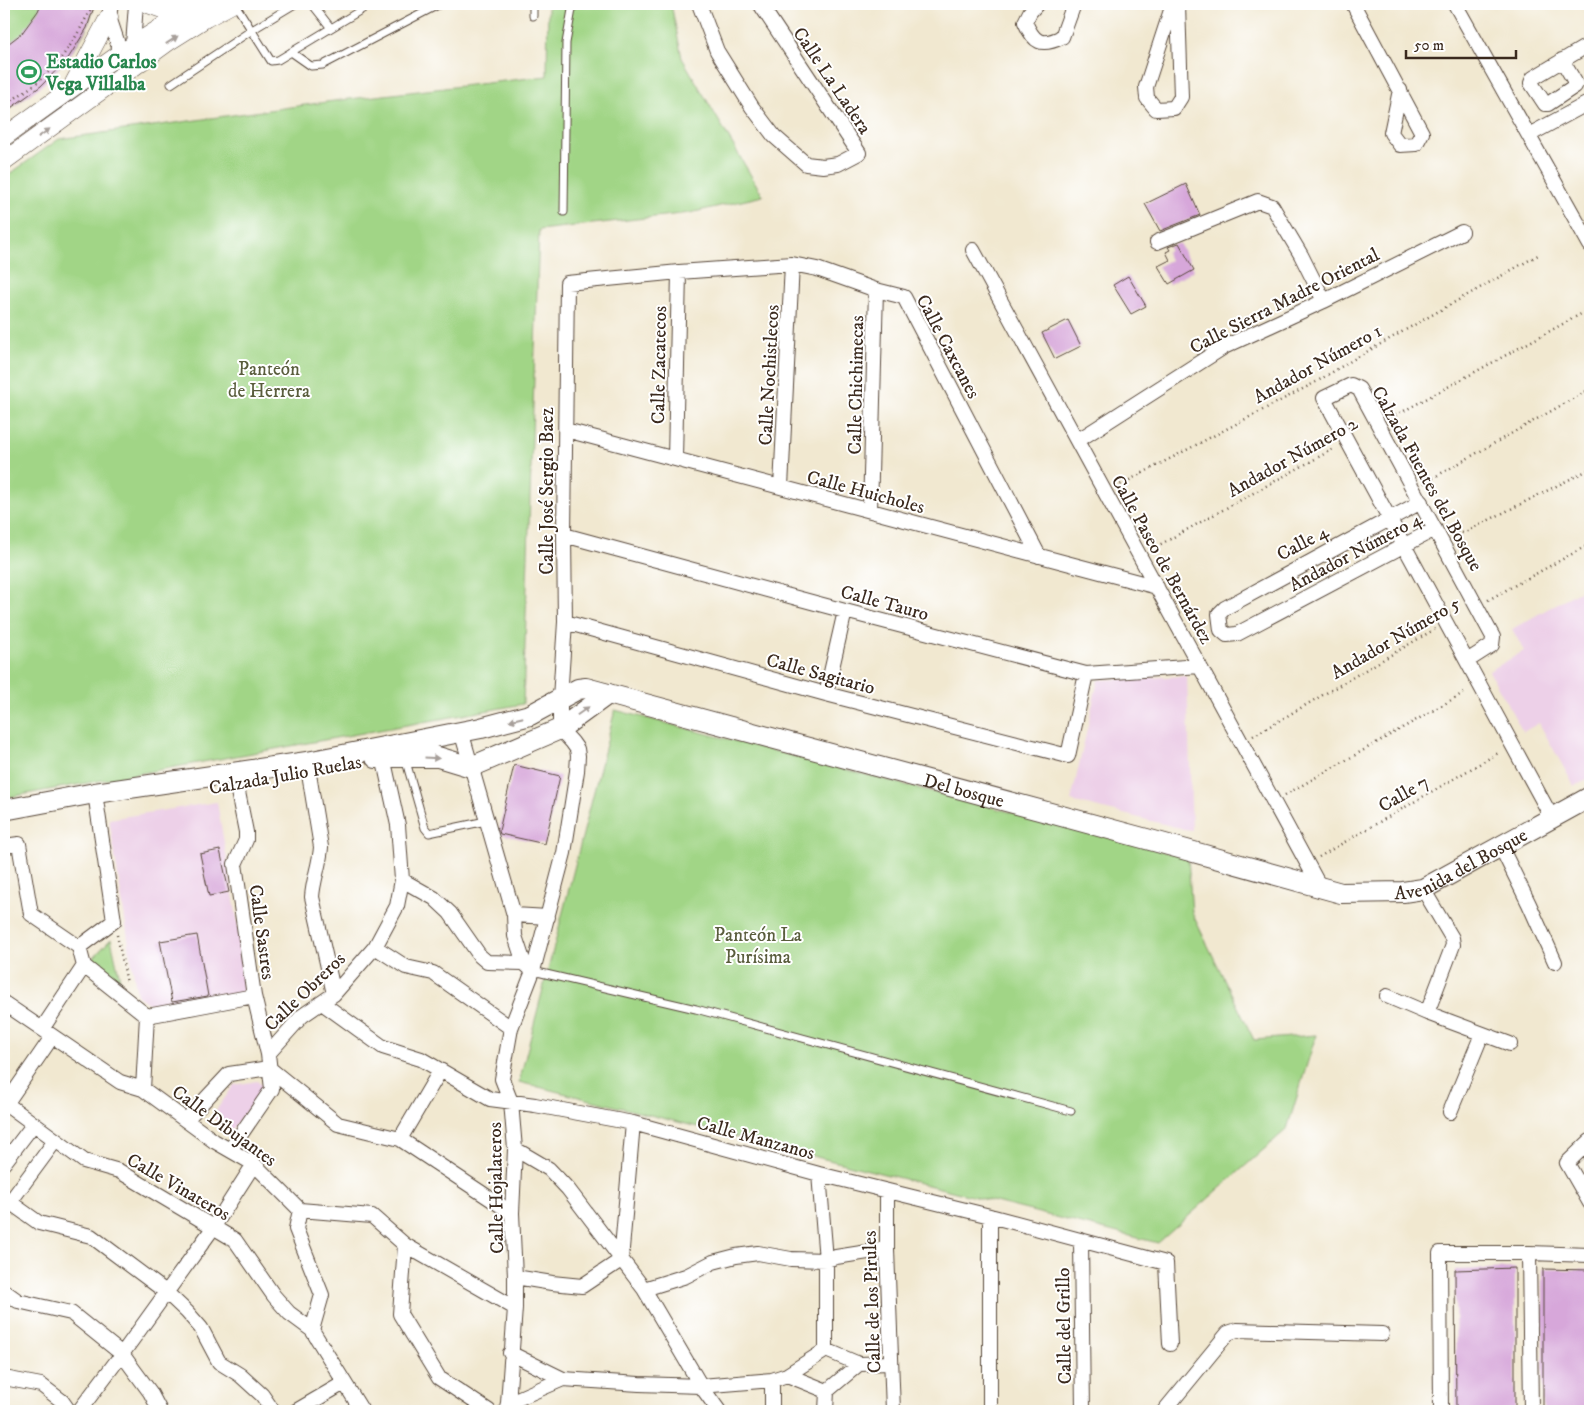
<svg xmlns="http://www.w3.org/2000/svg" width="1594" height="1415" viewBox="0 0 1594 1415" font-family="'IM FELL DW Pica',serif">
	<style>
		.built { fill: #edd0e8 }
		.green { fill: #a1d586; stroke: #6e8052 }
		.building { fill: #d7a7da }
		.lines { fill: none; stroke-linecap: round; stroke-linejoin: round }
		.service-casing { stroke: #564639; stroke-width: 9 }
		.minor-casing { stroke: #564639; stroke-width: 16 }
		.tertiary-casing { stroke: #564639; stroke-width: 19 }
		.secondary-casing { stroke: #564639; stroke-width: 22 }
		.path { stroke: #564639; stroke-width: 2.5; stroke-dasharray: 1 4; stroke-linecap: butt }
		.service { stroke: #fff; stroke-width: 7 }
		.minor { stroke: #fff; stroke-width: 14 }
		.tertiary { stroke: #fff; stroke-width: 18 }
		.secondary { stroke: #fff; stroke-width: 20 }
		.oneway { fill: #a79f9a }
		.labels { text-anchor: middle; stroke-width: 4; stroke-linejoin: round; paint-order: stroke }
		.leisure-label { font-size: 19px; font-weight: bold; fill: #27864d; stroke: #fff; text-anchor: start }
		.street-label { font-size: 19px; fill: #3b2a1e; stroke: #fff }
		.park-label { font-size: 19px; fill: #5a5d3d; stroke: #fff }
	</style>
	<rect width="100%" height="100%" fill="#fff"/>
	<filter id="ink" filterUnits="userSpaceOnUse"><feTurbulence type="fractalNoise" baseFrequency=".02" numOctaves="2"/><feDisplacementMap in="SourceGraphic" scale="10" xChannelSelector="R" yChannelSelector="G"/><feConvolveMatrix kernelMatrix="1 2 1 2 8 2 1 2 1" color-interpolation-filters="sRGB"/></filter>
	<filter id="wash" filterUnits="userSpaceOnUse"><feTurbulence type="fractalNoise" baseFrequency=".0096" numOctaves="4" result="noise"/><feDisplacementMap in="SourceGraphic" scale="20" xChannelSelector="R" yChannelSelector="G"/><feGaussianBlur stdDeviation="1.12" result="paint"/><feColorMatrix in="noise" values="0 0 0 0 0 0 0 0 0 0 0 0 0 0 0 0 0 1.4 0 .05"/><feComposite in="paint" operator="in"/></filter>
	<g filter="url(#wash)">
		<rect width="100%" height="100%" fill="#f1e8d0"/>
		<path class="built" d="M1590,585v192l-16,9 -35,-63 -16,9 -34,-61 35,-20 -12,-22z
			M1187,676l5,155 -121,-30 27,-121z
			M217,802l33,192 -94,15 -19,-14 -28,-176z
			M257,1081l8,6 -35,45 -18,-16 22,-31z"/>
		<path class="green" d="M4,4h91c-3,8 -5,18 -9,26 -21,38 -48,58 -82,83z
			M548,4h123l11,54 81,138 -73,17 -151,17 -16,474 -519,94v-620l55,-39 282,-39 206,-24z
			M615,710l573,148 4,55 62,127 62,-5 -29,94 -129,114 -639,-161z
			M111,939l10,45 -29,-25z"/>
		<g id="blocks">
			<path class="building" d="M41,4h54l-8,24 -18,29 -28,29 -37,27v-66l18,-14 16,-22z
				M1186,184l14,31 -40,16 -15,-27z
				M1179,243l15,27 -25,14 -11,-18 12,-6 -4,-8 4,-2 -2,-3z
				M1128,276l18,30 -15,8 -18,-29z
				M1068,320l13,26 -26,13 -13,-26z
				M514,765l46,11 -15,68 -45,-10 -1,-3z
				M220,850l9,42 -20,4 -9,-42z
				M197,935l11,61 -36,6 -12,-61z
				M1515,1268v143h-59l-1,-141z
				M1543,1269l47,1v141h-47z"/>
		</g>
	</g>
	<g filter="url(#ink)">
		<use href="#blocks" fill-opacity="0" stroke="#564639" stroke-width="1"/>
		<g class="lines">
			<g class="service-casing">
				<path id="service" d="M235,4l36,57 7,-1 93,-56
					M312,4l19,24
					M533,16v-12
					M291,52l20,14 12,-1 117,-61
					M171,84l81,-54 43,-26
					M564,212l2,-169 7,-39
					M405,758l20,70 4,5 57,-12
					M533,971l163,38 375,102"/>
			</g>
			<g class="minor-casing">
				<path id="minor" d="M111,4l-2,13 12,36 5,6
					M136,4l-3,41 4,6
					M699,4l18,47 35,56 22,29 32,28 17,2 15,-2 21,-11 -99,-149
					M1037,4l-7,8 -5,10c9,21 16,25 37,15l12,-33
					M1173,4l-27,83 1,11 9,11 18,-1 7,-11 -3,-93
					M1353,4l69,129 -6,11 -16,1 -9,-12 9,-43
					M1455,4l135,241
					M1562,60l13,22v4l-27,18h-3l-14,-21 2,-5 57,-34
					M1529,135l61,-33
					M1157,242l101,-41 14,5 29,49 23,46
					M973,250l347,637
					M566,430l591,157
					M1077,441l147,-94 100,-46 138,-69
					M675,459l4,-187
					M781,487l11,-223
					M1421,502l-196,106 -6,6 2,16 6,5 10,-1 198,-105
					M870,511l6,-221
					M564,535l281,76 241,63 114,-8
					M565,622l261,72 242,62 18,-82
					M1467,661l25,-16 1,-8 -134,-248 -8,-4 -27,13 228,420
					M826,694l19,-83
					M461,731l53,184 1,21 9,27 9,8
					M307,762l14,85c-1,17 -8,33 -9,50l22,97
					M1500,845l29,59 26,58
					M4,846l15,-2 12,70 48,33
					M402,880l32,18 16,15 30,43 7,6 37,1
					M1423,889l29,49 1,7 -26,68
					M514,915l34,2
					M375,947l31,20 27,6 78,55
					M84,966l-5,-19 35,-26 -19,-128
					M84,966l63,50
					M1387,996l40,17 83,31
					M4,1003l116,79 23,7 71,52 40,23 46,46 72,6 33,29 -5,69 39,64 50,33
					M322,1003l61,44 38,12 69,40 45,6 98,18 186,51 171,42 176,47 4,81
					M147,1016l107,-20
					M42,1029l42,-63
					M268,1054l34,-38 32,-22 41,-47 22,-41 5,-26 -4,-55 -17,-77
					M143,1089l4,-73
					M4,1102l80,59 35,10 116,69 39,56 15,17 23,17 50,81
					M6,1104l46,-67
					M1450,1112l32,-78
					M186,1120l43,-46 40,-6 69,56 62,15 112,74
					M400,1139l40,-68
					M1590,1141l-23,22 23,40
					M515,1149l34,20 19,20 76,100 57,97 18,25
					M230,1150l42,-61 -4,-35 -14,-58 -19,-132 11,-24v-8l-12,-60
					M4,1163l29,-38
					M819,1174l7,86v90
					M887,1191v58l6,162
					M4,1198l35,25 52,13 75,56 21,20 14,16 18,34 21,13 22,20 11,16
					M10,1202l45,-61
					M300,1210l-4,19 26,66 -10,35
					M1081,1240l2,171
					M405,1245l110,63
					M1529,1253l2,158
					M515,1277l37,6 30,3 39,-26 12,-137
					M644,1289l42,-13 27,-14 23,-6 22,-3 33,6 35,1 10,-3 51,-8
					M4,1291l14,10 53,12 51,41 28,38 10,19
					M510,1353l53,26 76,5 62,2 71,-6 15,-5 39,-25 33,14 32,-1
					M787,1375l40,16 -1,20
					M4,1378l37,7 21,16 7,10
					M772,1380v31
					M827,1391l32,-27
					M508,1403l55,-24
					M79,1411l43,-57 91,-126 41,-64
					M296,1411l48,-28
					M506,1411l2,-8 7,-95v-31l-3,-64 3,-64 -4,-47 -9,-23 9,-51 22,-57 31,-118 13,-82 1,-15 -1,-7 -5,-7 -12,-13v-31l5,-76 -1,-87 3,-252 112,-11 113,-8 25,5 59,21 28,7 135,259
					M990,1411v-195
					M1164,1411l64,-78 9,-3 145,4
					M1441,1411l-1,-158h89l61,2"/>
			</g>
			<g class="tertiary-casing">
				<path id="tertiary" d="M148,4l14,5 24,1
					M74,83l35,-66
					M4,137l117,-84 77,-49
					M4,161l164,-119 38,-24 26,-14"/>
			</g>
			<g class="secondary-casing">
				<g id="secondary">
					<path d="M376,758l7,-1h55l33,10 89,-38 48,-35"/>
					<path id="s1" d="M4,810l91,-17 212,-31 174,-34 49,-13 48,-26 8,-1 568,153 187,52 62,-1 20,-3 167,-92"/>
				</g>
			</g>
			<path class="path" d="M4,106c12,-9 26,-17 38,-28 23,-20 38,-47 51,-74
				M1391,418l190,-104 9,-1
				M1424,483l166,-94
				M1116,487l200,-105 38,-23 186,-105
				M1452,531l11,2 127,-64
				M1152,549l183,-101
				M1488,600l102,-56
				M1253,736l182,-107
				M1285,795l182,-104
				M1319,857l181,-105
				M117,935l10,48"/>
			<use href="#service" class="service"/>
			<use href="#minor" class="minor"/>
			<use href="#tertiary" class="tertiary"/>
			<use href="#secondary" class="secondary"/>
		</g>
		<defs><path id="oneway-solid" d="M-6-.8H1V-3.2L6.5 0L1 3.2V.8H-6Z" transform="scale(1.25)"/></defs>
		<g class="oneway">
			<use href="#oneway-solid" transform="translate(172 40) rotate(-34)"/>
			<use href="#oneway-solid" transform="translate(44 133) rotate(-35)"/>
			<use href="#oneway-solid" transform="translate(583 711) rotate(-35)"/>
			<use href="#oneway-solid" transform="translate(516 719) rotate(166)"/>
			<use href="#oneway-solid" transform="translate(432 758) rotate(3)"/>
		</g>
	</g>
	<defs>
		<g id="stadium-ring" transform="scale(1.25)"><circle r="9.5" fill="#fff" stroke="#2e9e5b" stroke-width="1.5"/><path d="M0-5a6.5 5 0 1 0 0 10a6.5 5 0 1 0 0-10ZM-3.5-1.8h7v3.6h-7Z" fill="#2e9e5b"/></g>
	</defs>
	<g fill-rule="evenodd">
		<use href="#stadium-ring" x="29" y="72"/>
	</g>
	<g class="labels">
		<g class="leisure-label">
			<text x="46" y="68">Estadio Carlos<tspan x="46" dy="22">Vega Villalba</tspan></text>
		</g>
		<g class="street-label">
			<text transform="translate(833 80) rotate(56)" y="7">Calle La Ladera</text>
			<text transform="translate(1284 300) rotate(-27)" y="7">Calle Sierra Madre Oriental</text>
			<text transform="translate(949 346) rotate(62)" y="7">Calle Caxcanes</text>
			<text transform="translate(1317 363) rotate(-29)" y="7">Andador Número 1</text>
			<text transform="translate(658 365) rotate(-89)" y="7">Calle Zacatecos</text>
			<text transform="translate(768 375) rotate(-87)" y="7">Calle Nochistlecos</text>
			<text transform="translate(855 385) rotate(-89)" y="7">Calle Chichimecas</text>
			<text transform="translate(1292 456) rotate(-29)" y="7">Andador Número 2</text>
			<text transform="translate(1428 478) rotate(61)" y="7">Calzada Fuentes del Bosque</text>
			<text transform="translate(546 491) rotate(-90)" y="7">Calle José Sergio Baez</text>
			<text transform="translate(866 491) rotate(15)" y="7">Calle Huicholes</text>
			<text transform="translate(1302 542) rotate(-28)" y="7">Calle 4</text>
			<text transform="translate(1355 551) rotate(-28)" y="7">Andador Número 4</text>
			<text transform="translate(1163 559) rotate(61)" y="7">Calle Paseo de Bernárdez</text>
			<text transform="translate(885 602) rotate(15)" y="7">Calle Tauro</text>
			<text transform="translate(1395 637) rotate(-30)" y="7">Andador Número 5</text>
			<text transform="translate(821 673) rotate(15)" y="7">Calle Sagitario</text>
			<text transform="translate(285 774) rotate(-10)" y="7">Calzada Julio Ruelas</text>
			<text dy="7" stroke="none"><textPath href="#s1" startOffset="989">Del bosque</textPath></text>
			<text transform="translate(1403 793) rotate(-30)" y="7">Calle 7</text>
			<text dy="7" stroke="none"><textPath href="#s1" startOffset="1506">Avenida del Bosque</textPath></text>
			<text transform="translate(263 932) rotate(82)" y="7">Calle Sastres</text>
			<text transform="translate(304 991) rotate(-44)" y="7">Calle Obreros</text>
			<text transform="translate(225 1125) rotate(36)" y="7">Calle Dibujantes</text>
			<text transform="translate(756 1137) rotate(15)" y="7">Calle Manzanos</text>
			<text transform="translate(179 1186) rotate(30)" y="7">Calle Vinateros</text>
			<text transform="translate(495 1188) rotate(-91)" y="7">Calle Hojalateros</text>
			<text transform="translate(871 1302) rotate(-92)" y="7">Calle de los Pirules</text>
			<text transform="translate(1063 1326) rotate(-91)" y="7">Calle del Grillo</text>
		</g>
		<g class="park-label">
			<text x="269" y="375">Panteón<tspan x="269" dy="22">de Herrera</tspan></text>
			<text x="758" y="941">Panteón La<tspan x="758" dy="22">Purísima</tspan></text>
		</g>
	</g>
	<rect width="1594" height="1415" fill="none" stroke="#fff" stroke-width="20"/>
	<path d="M1406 50v8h110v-8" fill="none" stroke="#3b2a1e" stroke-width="2.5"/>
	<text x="1414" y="50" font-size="15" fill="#3b2a1e" stroke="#ffffff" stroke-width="4" paint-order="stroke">50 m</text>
</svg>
